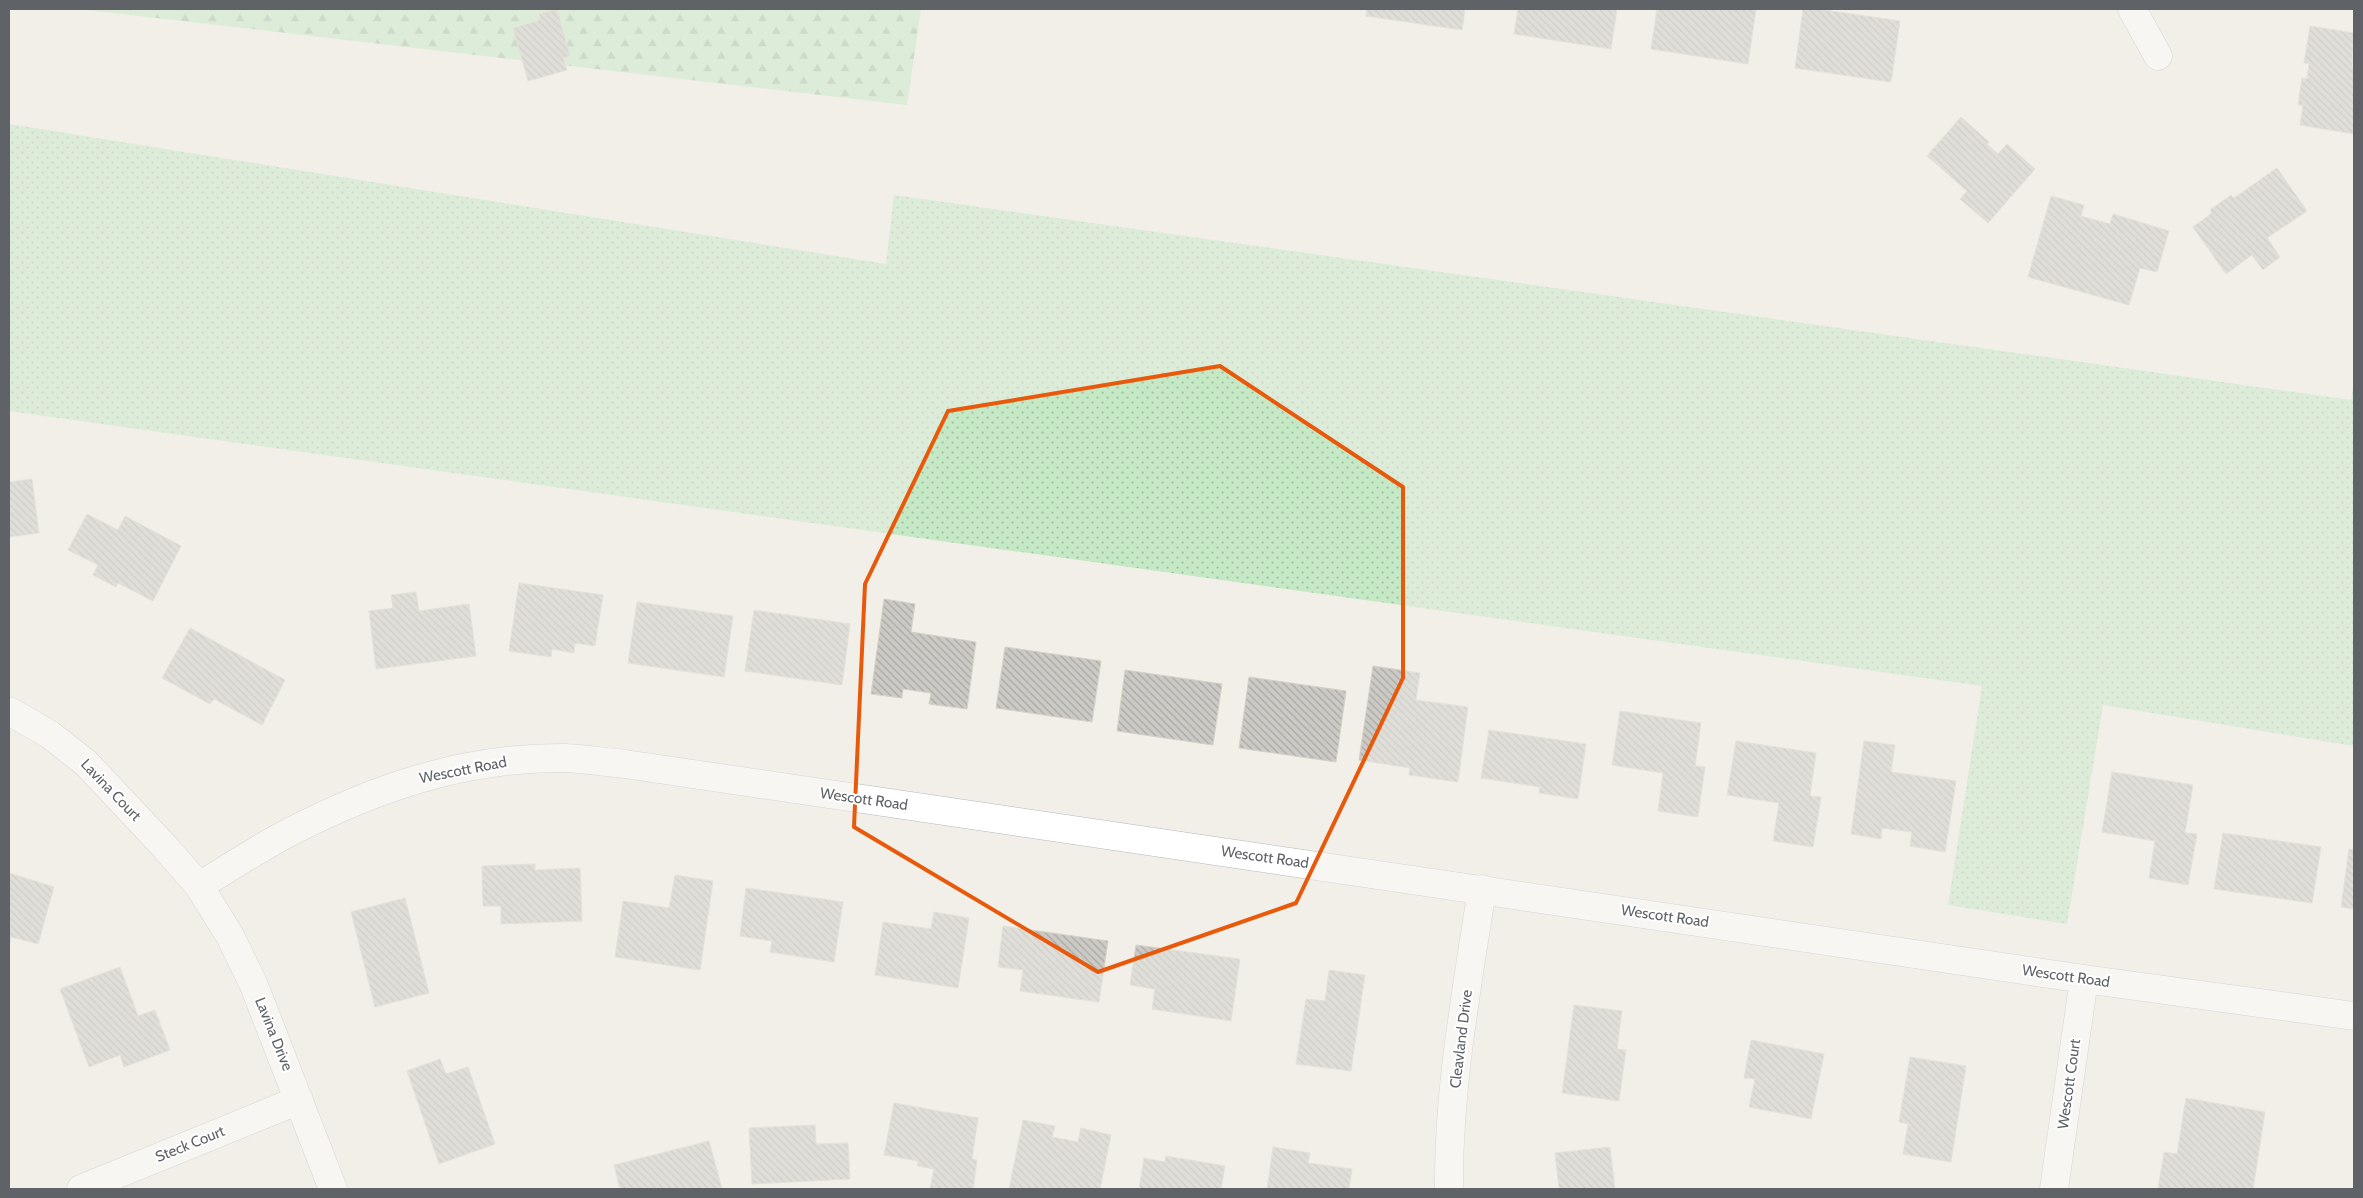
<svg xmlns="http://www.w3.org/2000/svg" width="2363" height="1198" viewBox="0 0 2363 1198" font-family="Cabin,sans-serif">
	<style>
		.grass { fill: url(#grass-dots) }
		.forest { fill: url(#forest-firs) }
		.building { fill: url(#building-back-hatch); stroke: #d6d1c6 }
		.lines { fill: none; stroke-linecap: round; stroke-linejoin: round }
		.street-casing { stroke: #b5b8bc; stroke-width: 29 }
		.street { stroke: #fff; stroke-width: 28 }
		.marked { fill: none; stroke: #e8590c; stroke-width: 4; stroke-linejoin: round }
		.labels { text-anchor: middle; stroke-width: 4; stroke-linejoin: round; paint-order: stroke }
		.street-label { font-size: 15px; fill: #5f6368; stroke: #fff }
	</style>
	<defs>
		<pattern id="grass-dots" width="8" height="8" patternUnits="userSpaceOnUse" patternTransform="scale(1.25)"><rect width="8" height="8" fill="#c5e8c5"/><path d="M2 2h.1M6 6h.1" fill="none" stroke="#a3c0a4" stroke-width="1.8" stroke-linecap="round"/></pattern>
		<pattern id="forest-firs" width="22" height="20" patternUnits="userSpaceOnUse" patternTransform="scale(1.25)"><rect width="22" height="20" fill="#c5e8c5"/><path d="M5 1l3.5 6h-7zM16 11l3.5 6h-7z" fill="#a3c0a4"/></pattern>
		<pattern id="building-back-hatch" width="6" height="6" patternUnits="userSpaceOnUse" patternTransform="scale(1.25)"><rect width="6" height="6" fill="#cccac5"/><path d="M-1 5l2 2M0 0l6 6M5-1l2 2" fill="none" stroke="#a9a8a4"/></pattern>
	</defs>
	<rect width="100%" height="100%" fill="#f1efe8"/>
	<path class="grass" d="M9,124l877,140 8,-69 1457,205 3,-17v363l-251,-41 -36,219 -119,-19 34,-219 -1973,-275z"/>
	<path class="forest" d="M79,9h842l-14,96z"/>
	<path class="building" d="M557,9l13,47 -7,2 4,12 -39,11 -15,-53 28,-8 -2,-6z
		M1367,9h98l-3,21 -96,-14z
		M1518,9h99l-6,40 -97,-15z
		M1657,9h99l-8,55 -97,-15z
		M1803,9h14l83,12 -9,61 -96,-14z
		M2310,26l44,7 -2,34h2v67l-54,-9 3,-20h-5l4,-27 5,1 2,-16h-5z
		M1961,117l28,25 -2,2 11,10 9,-10 28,25 -47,54 -28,-24 7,-8 -40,-35z
		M2277,168l30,43 -40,27 13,19 -17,13 -11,-15 -26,19 -33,-47 19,-14 -2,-3 21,-15 3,3z
		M2051,196l33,9 -3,11 29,8 3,-10 56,17 -12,41 -17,-4 -11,37 -101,-28z
		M32,479l7,54 -30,4v-55z
		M87,514l31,16 7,-14 56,30 -28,55 -35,-18 -2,4 -23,-12 5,-10 -30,-15z
		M519,583l84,12 -8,51 -20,-3 -1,10 -22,-4 -1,8 -42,-6z
		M416,592l3,19 50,-7 7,52 -100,13 -7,-58 24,-3 -2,-13z
		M884,599l31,5 -4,28 65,10 -9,67 -38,-5 2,-11 -28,-4 -1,9 -31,-4z
		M637,602l96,14 -9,61 -96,-14z
		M754,610l96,14 -8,61 -97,-14z
		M190,628l95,52 -23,45 -48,-26 -4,5 -48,-26z
		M1005,647l96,14 -9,61 -96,-14z
		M1373,666l47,7 -4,27 52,7 -10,75 -49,-7 1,-7 -51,-8z
		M1125,670l97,14 -9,61 -96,-14z
		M1249,677l97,14 -10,71 -97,-14z
		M1620,711l81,12 -6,43 10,1 -7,50 -40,-6 5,-38 -51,-8z
		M1489,730l97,14 -8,55 -39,-6 1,-6 -59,-9z
		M1736,741l80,12 -6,43 11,1 -8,50 -40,-6 6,-38 -52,-8z
		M1864,741l31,4 -4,27 65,9 -11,71 -35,-6 2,-14 -30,-4 -1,11 -30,-5z
		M2112,772l81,13 -8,48 12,1 -9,51 -39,-7 6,-37 -53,-9z
		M2223,833l98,14 -9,56 -98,-14z
		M2349,849l5,1v59l-13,-2z
		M535,864v6l45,-2 2,53 -81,3v-18h-18l-1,-40z
		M9,873l45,14 -16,57 -27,-7 -2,9z
		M675,875l38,6 -13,89 -85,-13 8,-56 46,7z
		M746,888l97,14 -9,60 -64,-10 2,-11 -32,-5z
		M405,898l24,95 -54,14 -24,-95z
		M934,912l35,6 -11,70 -83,-13 8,-53 48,7z
		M1003,926l105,15 -9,61 -79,-11 3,-21 -25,-3z
		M1136,945l104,14 -9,62 -79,-12 3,-20 -25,-4z
		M120,967l18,49 17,-6 15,40 -46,17 -4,-12 -31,12 -29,-78z
		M1329,970l36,5 -14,96 -55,-7 10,-65 19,2z
		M1574,1005l48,6 -5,38 9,1 -7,51 -57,-8z
		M1751,1040l73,14 -13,65 -62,-12 6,-28 -11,-1z
		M1910,1057l56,9 -15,96 -48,-8 5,-30 -9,-2z
		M440,1059l6,15 22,-7 27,77 -56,20 -32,-93z
		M2186,1098l79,14 -12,77h-95l6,-37 13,2z
		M894,1103l84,15 -6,41 5,1 -4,29h-43l4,-20 -17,-3 1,-5 -34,-6z
		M1023,1120l32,6 -3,11 26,5 3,-14 30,7 -11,54h-91z
		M815,1125l1,19 32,-1 2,36 -98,5 -3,-56z
		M709,1141l13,48h-102l-6,-24z
		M1273,1147l37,6 -2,10 44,6 -3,20h-82z
		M1610,1147l5,42h-56l-4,-36z
		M1166,1156l59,10 -4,23h-82l5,-31 21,4z"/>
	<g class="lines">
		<g class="street-casing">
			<path id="street" d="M2132,9l26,47
				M9,711l40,23 37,29 78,83 35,40 31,50 23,47 80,206
				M199,886c30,-18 60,-38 91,-54 87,-45 176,-75 275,-74 20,1 40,4 60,6l1459,215 270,37
				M81,1189l218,-89
				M1449,1189c-1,-100 18,-201 33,-300
				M2054,1189l30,-210"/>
		</g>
		<use href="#street" class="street"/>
	</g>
	<path d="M0 0H2363V1198H0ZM1220,366l183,121v191l-107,225 -198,69 -244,-145 11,-243 83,-173z" fill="#f1efe8" fill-opacity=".55" fill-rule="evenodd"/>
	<path class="marked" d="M1220,366l183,121v191l-107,225 -198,69 -244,-145 11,-243 83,-173z"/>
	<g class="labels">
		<g class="street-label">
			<text transform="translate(463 770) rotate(-11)" y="5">Wescott Road</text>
			<text transform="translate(111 790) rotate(46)" y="5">Lavina Court</text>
			<text transform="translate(864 799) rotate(8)" y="5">Wescott Road</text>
			<text transform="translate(1265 857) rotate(8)" y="5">Wescott Road</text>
			<text transform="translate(1665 916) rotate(8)" y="5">Wescott Road</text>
			<text transform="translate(2066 976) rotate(8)" y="5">Wescott Road</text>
			<text transform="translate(274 1034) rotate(68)" y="5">Lavina Drive</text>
			<text transform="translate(1461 1039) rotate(-83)" y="5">Cleavland Drive</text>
			<text transform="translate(2069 1084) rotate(-82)" y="5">Wescott Court</text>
			<text transform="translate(190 1144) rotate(-22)" y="5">Steck Court</text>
		</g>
	</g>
	<rect width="2363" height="1198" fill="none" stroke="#5f6368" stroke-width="20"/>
</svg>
